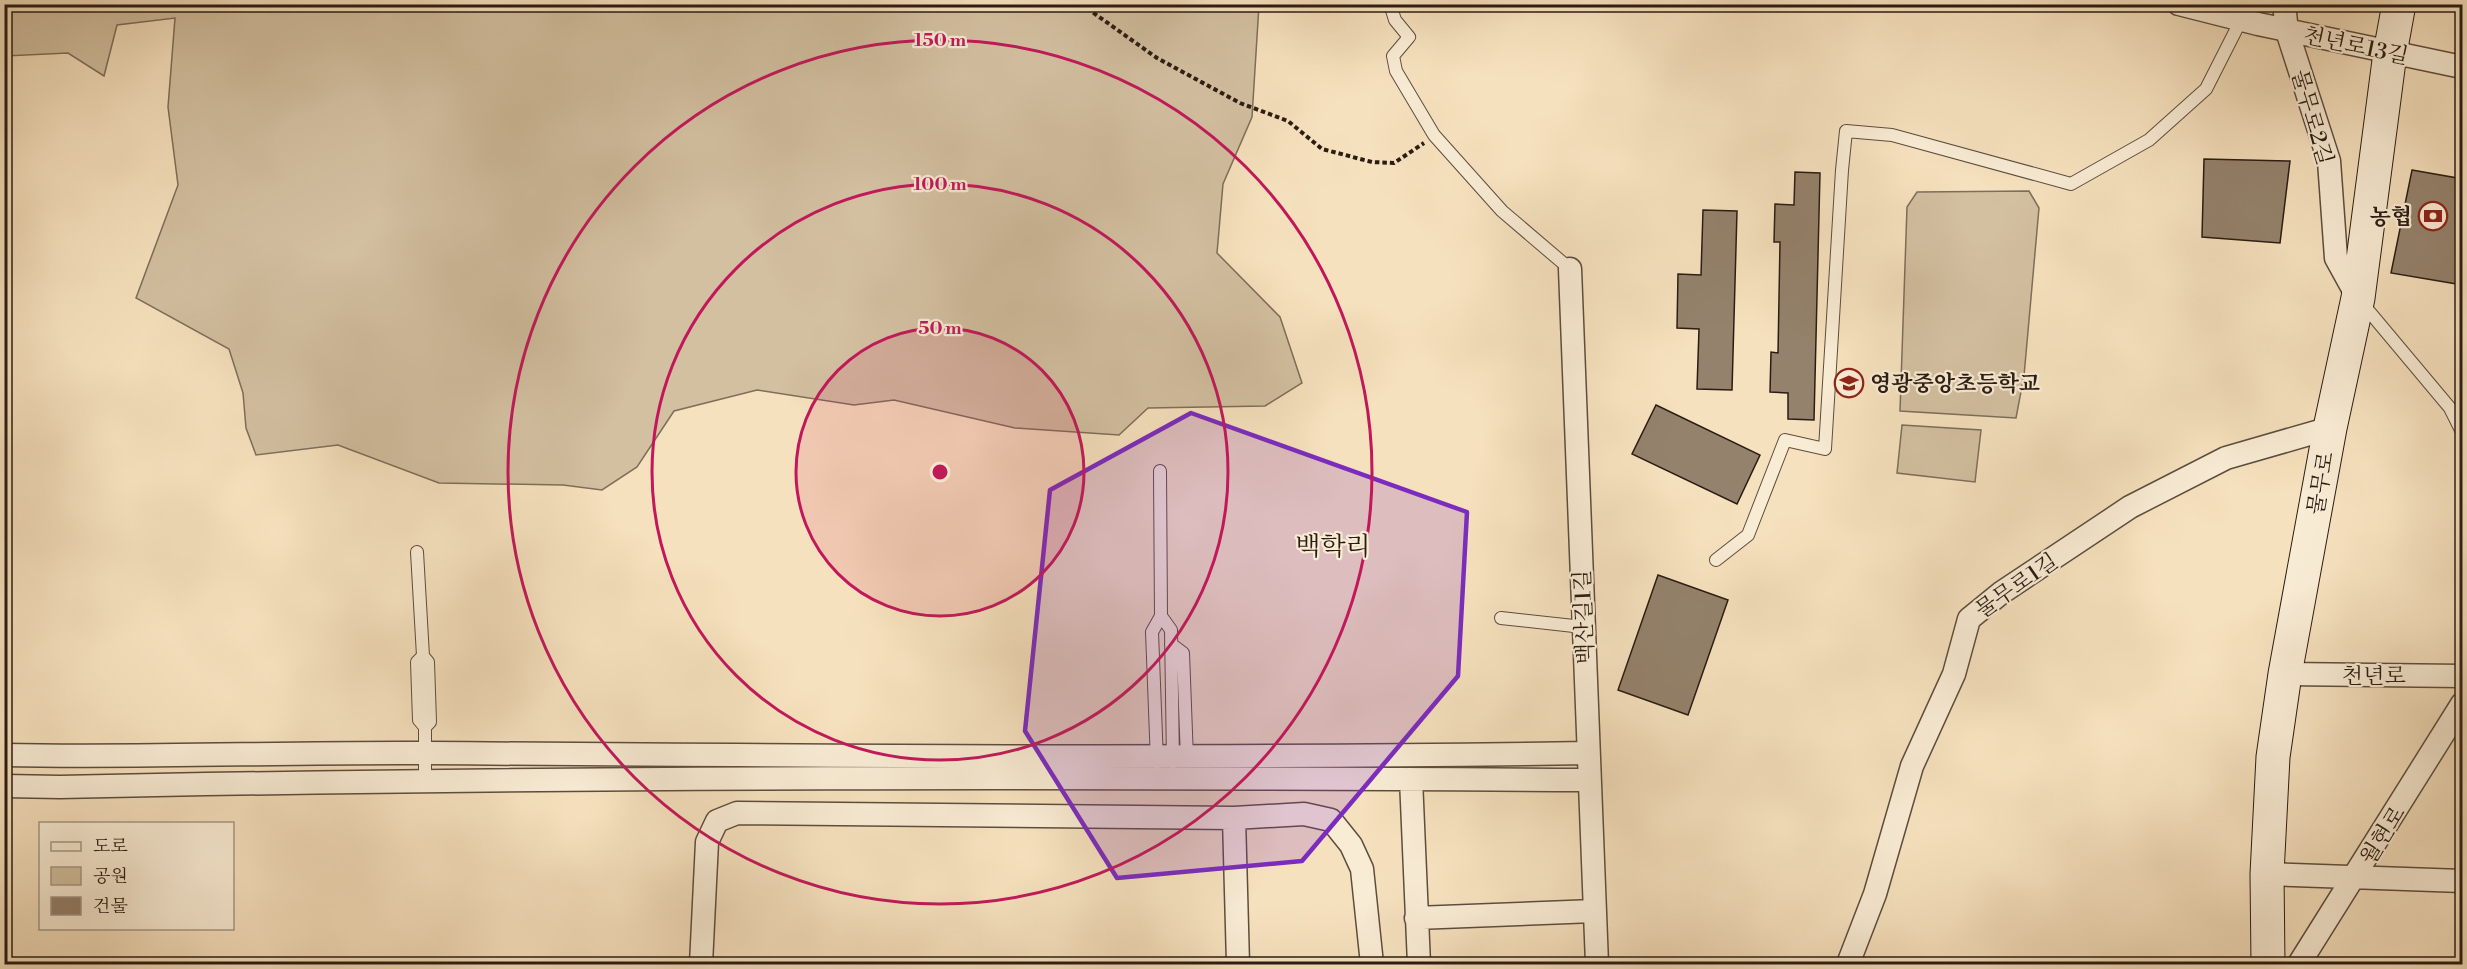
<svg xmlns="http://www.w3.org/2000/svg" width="2467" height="969" viewBox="0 0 2467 969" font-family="'Libre Bodoni','Noto Serif KR',serif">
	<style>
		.green { fill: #d3c0a1; stroke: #7e6e5a; stroke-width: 1.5 }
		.building { fill: #94826c; stroke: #2a1c13; stroke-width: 1.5 }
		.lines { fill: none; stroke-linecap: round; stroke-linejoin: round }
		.service-casing { stroke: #5d4d3e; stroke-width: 14 }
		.minor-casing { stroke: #5d4d3e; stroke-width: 25 }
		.secondary-casing { stroke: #2a1c13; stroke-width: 35 }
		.path { stroke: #2a1c13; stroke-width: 4; stroke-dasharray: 4.5 3; stroke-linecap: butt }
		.service { stroke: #f9ecd5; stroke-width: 12 }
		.minor { stroke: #f9ecd5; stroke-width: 22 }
		.secondary { stroke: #f9ecd5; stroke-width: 33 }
		.marked { fill: #7b2cbf; fill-opacity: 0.2; stroke: #7b2cbf; stroke-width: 4.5; stroke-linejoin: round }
		.ring { fill: none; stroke: #c2185b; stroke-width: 3 }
		.labels { text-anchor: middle; stroke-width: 4.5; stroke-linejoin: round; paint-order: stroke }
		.street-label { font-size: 22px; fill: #2a1c13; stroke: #f9ecd5 }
		.poi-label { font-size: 22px; font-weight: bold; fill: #2a1c13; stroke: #f9ecd5; text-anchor: end }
		.quarter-label { font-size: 26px; fill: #2a1c13; stroke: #f9ecd5 }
		.centre { fill: #c2185b; stroke: #f9ecd5; stroke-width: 3 }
		.ring-label { font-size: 18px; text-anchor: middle; font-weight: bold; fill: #c2185b; stroke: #f9ecd5; stroke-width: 4.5; stroke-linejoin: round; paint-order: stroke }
	</style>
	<rect width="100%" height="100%" fill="#f6e1be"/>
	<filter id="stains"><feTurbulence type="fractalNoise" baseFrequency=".00333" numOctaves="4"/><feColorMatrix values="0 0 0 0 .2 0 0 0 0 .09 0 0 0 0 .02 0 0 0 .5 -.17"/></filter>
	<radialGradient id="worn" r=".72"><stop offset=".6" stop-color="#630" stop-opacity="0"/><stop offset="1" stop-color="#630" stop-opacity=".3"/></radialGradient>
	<path class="green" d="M5,4l1254,1 -7,112 -29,67 -6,69 63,64 22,66 -37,23 -117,2 -29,27 -104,-7 -121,-28 -40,5 -97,-15 -83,21 -37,56 -35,23 -39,-5 -124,-2 -101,-38 -82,10 -10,-27 -3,-35 -14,-44 -93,-51 42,-113 -10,-78 7,-89 -58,7 -13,51 -36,-23 -63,3z
		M2029,191l10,17 -15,168 -8,42 -116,-7 7,-204 10,-15z
		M1902,425l79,5 -6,52 -78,-9z"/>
	<path class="building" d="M2204,159l86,2 -10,82 -78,-6z
		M2412,170l51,9v106l-72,-12z
		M1795,172l25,1 -6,247 -26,-1v-26l-18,-1 1,-40 7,1 2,-111h-6l1,-38 19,1z
		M1703,210l34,1 -5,179 -35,-1 2,-60 -22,-1 1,-54 23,1z
		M1656,405l104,50 -23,49 -105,-50z
		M1658,575l70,25 -40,115 -70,-25z"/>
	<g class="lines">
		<g class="service-casing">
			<path id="service" d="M1390,4l5,16 14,17 -16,19 3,15 38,64 68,76 68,58
				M2362,303l88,105 12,24
				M417,552l6,104 5,6 2,60 -5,5
				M1716,560l32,-25 37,-95 40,9 17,-279 4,-39 46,4 179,49 78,-44 57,-51 35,-69
				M1161,616l10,14 2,132
				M1501,618l82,9
				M1171,644l12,9 4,106
				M423,656l-6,6 2,58 6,7v53
				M1157,762l-5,-130 9,-16 -1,-145"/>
		</g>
		<g class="minor-casing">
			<path id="minor" d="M2179,4l79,20 204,43
				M2284,4l3,27 42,130 7,97 22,40
				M1570,269l27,695
				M2285,674l177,2
				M4,755c141,3 282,-3 422,-2 388,3 775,6 1162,0
				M1411,779l8,185
				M4,786l56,1c510,-11 1019,-10 1529,-7
				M1234,818l4,146
				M2267,874l195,7
				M1416,918l178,-7
				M701,964l6,-122 10,-21 20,-8 497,5 70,-4 27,6 20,25 11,24 10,95
				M1848,964l27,-70 37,-128 42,-92 15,-55 32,-26 129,-86 96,-49 104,-30
				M2299,964l163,-260"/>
		</g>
		<g class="secondary-casing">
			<path id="secondary" d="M2268,964l-1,-90 6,-117 12,-83 45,-246 28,-130 32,-245 9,-49"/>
		</g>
		<path class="path" d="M733,4l58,4 12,-4
			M1081,4l76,54 83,45 48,18 34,28 50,13 22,1 30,-20"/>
		<use href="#service" class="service"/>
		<use href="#minor" class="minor"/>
		<use href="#secondary" class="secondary"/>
	</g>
	<path class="marked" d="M1191,413l276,99 -9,164 -156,185 -185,17 -92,-147 25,-241z"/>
	<circle cx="940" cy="472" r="144" fill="#c2185b" fill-opacity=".12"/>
	<g class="ring">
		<circle cx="940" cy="472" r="144"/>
		<circle cx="940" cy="472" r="288"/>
		<circle cx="940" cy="472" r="432"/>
	</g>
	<defs>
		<g id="bank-ring" transform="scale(1.5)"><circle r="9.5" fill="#f9ecd5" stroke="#8f2418" stroke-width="1.5"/><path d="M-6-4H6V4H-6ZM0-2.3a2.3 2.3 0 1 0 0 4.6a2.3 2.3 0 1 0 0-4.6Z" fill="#8f2418"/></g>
		<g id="school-ring" transform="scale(1.5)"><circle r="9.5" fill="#f9ecd5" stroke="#8f2418" stroke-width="1.5"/><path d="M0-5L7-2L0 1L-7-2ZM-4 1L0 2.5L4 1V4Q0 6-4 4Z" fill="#8f2418"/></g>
	</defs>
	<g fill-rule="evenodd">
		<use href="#bank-ring" x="2433" y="216"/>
		<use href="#school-ring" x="1849" y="383"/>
	</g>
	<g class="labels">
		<g class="street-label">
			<text transform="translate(2356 45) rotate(12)" y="8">천년로13길</text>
			<text transform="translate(2313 117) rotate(74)" y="8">물무로2길</text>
			<text transform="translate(2320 483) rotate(-80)" y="8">물무로</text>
			<text transform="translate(2016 585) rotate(-35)" y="8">물무로1길</text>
			<text transform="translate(1583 617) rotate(-92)" y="8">백산길1길</text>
			<text x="2374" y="683">천년로</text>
			<text transform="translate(2382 835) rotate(-58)" y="8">월현로</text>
		</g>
		<g class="poi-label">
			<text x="2412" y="224">농협</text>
			<text x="1870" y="391" text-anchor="start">영광중앙초등학교</text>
		</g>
		<g class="quarter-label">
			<text x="1333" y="555">백학리</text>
		</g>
	</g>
	<circle cx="940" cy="472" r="9" class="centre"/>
	<g class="ring-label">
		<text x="940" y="46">150 m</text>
		<text x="940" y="190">100 m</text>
		<text x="940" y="334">50 m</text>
	</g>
	<rect width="2467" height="969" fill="none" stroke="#f6e1be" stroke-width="24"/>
	<rect x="6" y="6" width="2455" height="957" fill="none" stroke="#2a1c13" stroke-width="3"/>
	<rect x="12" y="12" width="2443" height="945" fill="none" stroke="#2a1c13" stroke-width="1.5"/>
	<rect x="39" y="822" width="195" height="108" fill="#f9ecd5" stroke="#a69987" stroke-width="1.5"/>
	<rect x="51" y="842" width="30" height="9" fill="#f9ecd5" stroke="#a69987" stroke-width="1.5"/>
	<text x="93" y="852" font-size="18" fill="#2a1c13">도로</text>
	<rect x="51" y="867" width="30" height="18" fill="#d3c0a1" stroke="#a69987" stroke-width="1.5"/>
	<text x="93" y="882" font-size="18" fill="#2a1c13">공원</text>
	<rect x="51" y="897" width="30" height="18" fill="#94826c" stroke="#a69987" stroke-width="1.5"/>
	<text x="93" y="912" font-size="18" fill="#2a1c13">건물</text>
	<rect width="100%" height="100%" filter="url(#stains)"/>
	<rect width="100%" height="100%" fill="url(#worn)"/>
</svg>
